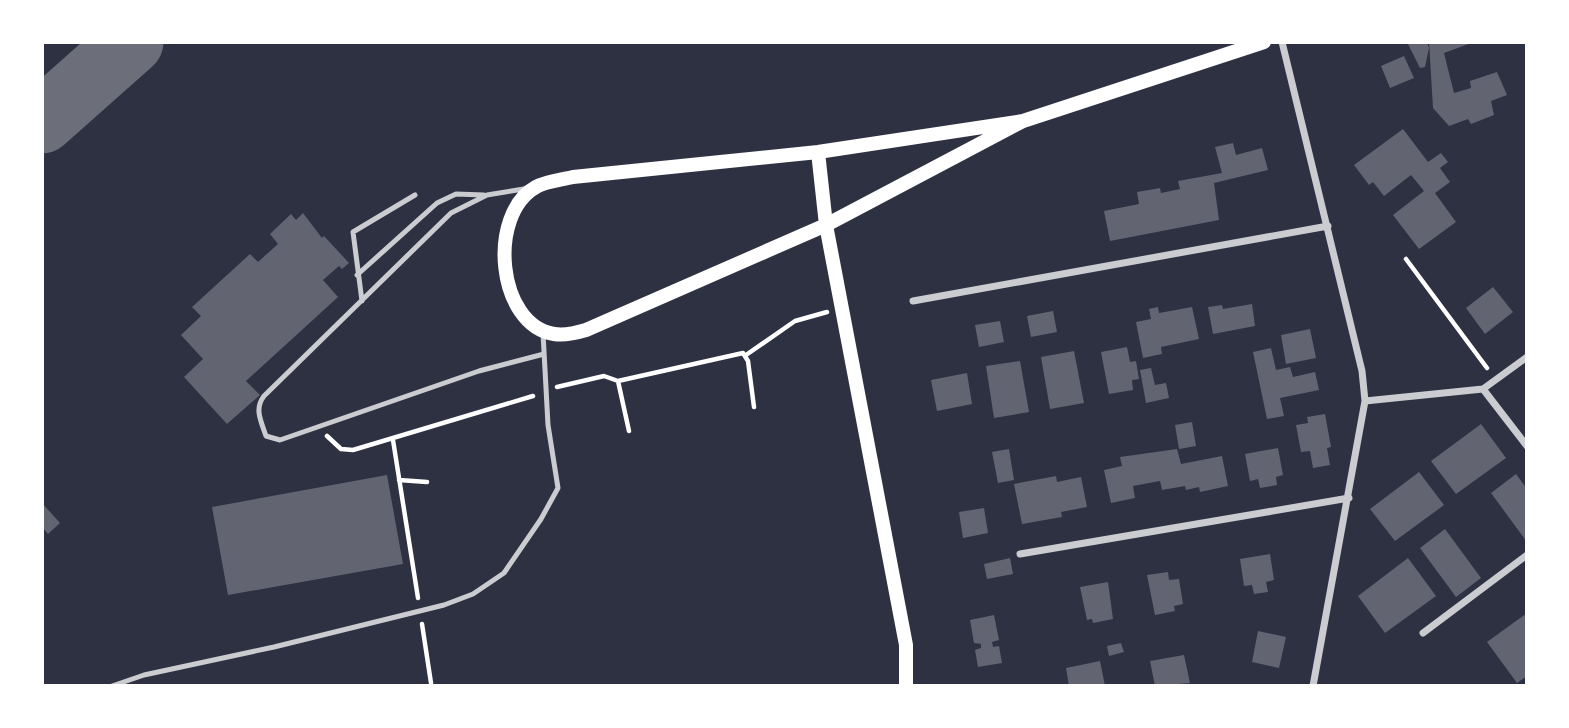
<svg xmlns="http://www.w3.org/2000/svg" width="1569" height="728" viewBox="0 0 1569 728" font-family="'Archivo Narrow',sans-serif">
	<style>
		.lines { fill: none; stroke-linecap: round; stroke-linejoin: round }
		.taxiway { stroke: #6c6f7a; stroke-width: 65 }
		.building { fill: #626471 }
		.path { stroke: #fff; stroke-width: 4.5 }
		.service { stroke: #caccd0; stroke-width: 5 }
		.minor { stroke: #caccd0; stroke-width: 7 }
		.secondary { stroke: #fff; stroke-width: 14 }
	</style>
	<rect width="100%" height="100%" fill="#2d3142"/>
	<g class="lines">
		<path class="taxiway" d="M42,121l89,-79"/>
	</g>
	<path class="building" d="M1407,42h20l2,6 -4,19 -5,1z
		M1429,42h45l-30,11 10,40 17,-5 -1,-7 27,-9 10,23 -16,6 3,14 -23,9 -3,-5 -19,7 -16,-18z
		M1404,56l10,22 -24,10 -9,-22z
		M1403,129l25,33 13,-9 7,9 -8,6 10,14 -15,11 21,29 -37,27 -26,-34 31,-24 -13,-16 -27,21 -11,-14 -4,3 -15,-20z
		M1233,143l3,12 26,-7 6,22 -54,13 5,37 -109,21 -6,-30 35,-7 -2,-12 23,-4 1,5 19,-4 -2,-8 44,-8 -7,-26z
		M303,213l19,25 2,-2 25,27 -7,6 -3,-3 -16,14 15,17 -92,84 14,14 -33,29 -43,-47 19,-18 -22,-24 20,-19 -9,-9 58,-53 8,8 20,-18 -8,-10 21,-20 5,6z
		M1493,287l20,25 -28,22 -19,-26z
		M1252,304l3,22 -42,8 -5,-27 14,-2 1,4z
		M1158,307l1,6 33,-6 7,32 -38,8 1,7 -19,4 -7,-36 15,-3 -2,-10z
		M1053,311l4,21 -26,5 -4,-21z
		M1000,321l4,21 -25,5 -4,-22z
		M1310,329l6,29 -30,6 -5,-29z
		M1127,347l3,15 6,-1 3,18 -7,1 1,10 -24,4 -8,-42z
		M1271,348l5,22 14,-3 3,10 22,-5 4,18 -39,8 4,18 -17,3 -14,-67z
		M1074,351l10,52 -34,6 -9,-52z
		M1020,361l9,51 -35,6 -8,-52z
		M1151,368l4,17 11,-2 3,15 -23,5 -6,-33z
		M967,373l5,31 -35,7 -6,-31z
		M1325,414l6,33 -4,1 3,17 -17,3 -3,-17 -9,1 -5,-27 12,-2 -1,-6z
		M1192,422l4,24 -17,3 -4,-24z
		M1481,424l25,34 -50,36 -25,-33z
		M1278,448l5,27 -7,2 1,8 -17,3 -2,-9 -8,2 -5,-27z
		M1009,449l5,31 -16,3 -6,-31z
		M1177,449l4,15 41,-8 6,30 -28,6 -1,-5 -13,3 -1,-4 -23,4 -2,-9 -27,5 2,12 -24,5 -7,-33 18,-4 -2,-9z
		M1419,472l25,33 -49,36 -25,-32z
		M1516,474l11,15v53l-36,-49z
		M387,475l16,89 -175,31 -16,-88z
		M1056,476l1,6 24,-5 6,30 -26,5 1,5 -40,7 -8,-40z
		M42,503l18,20 -12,11 -6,-7z
		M984,508l4,25 -25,5 -4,-26z
		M1445,529l36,49 -25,19 -36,-49z
		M1270,554l4,26 -8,2 2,10 -14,2 -2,-9 -8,1 -4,-27z
		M1010,558l3,16 -26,5 -3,-15z
		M1408,558l28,38 -51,37 -27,-37z
		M1168,572l1,8 10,-1 4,25 -9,2 1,5 -20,4 -8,-40z
		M1108,582l5,37 -20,4 -1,-4 -5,1 -7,-33z
		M1527,613v63l-10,7 -30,-41z
		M994,615l5,25 -7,2 1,5 6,-1 3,17 -24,4 -3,-17 6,-2v-4l-7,-1 -4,-23z
		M1258,631l28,6 -7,31 -27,-6z
		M1121,643l3,9 -15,4 -2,-10z
		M1184,655l6,28 -35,3 -5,-25z
		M1100,661l5,25h-36l-3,-18z"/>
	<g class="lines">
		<path class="path" d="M1406,259l81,109
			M746,355l49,-34 32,-9
			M618,381l11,50
			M557,387l47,-11 14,5 125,-28 5,8 6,46
			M327,436l14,13 12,1 180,-54
			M393,440l25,158
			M399,480l28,2
			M422,624l9,59"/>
		<path class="service" d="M530,188l-43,7 -36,18 -187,183c-10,13 -3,25 2,40l14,4 199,-69 65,-17
			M357,275l80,-72 19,-9 28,1
			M362,301l-9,-69 62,-37
			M112,686l32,-11 130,-28 170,-42 29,-11 31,-21 37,-54 17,-31 -10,-63 -5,-92"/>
		<path class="minor" d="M1282,42l80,329 3,30 -52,285
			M913,301l415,-75
			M1483,389l44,-32
			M1365,401l118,-12 44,57
			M1020,554l329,-56
			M1423,633l104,-78"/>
		<path class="secondary" d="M1023,121l-197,104 -240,105c-10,3 -21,6 -32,4 -57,-9 -67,-120 -18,-147 10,-6 25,-7 37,-10l245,-25 205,-31 241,-79
			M818,152l8,73 80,420v41"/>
	</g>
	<rect width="1569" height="728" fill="none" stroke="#ffffff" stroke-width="88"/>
</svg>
